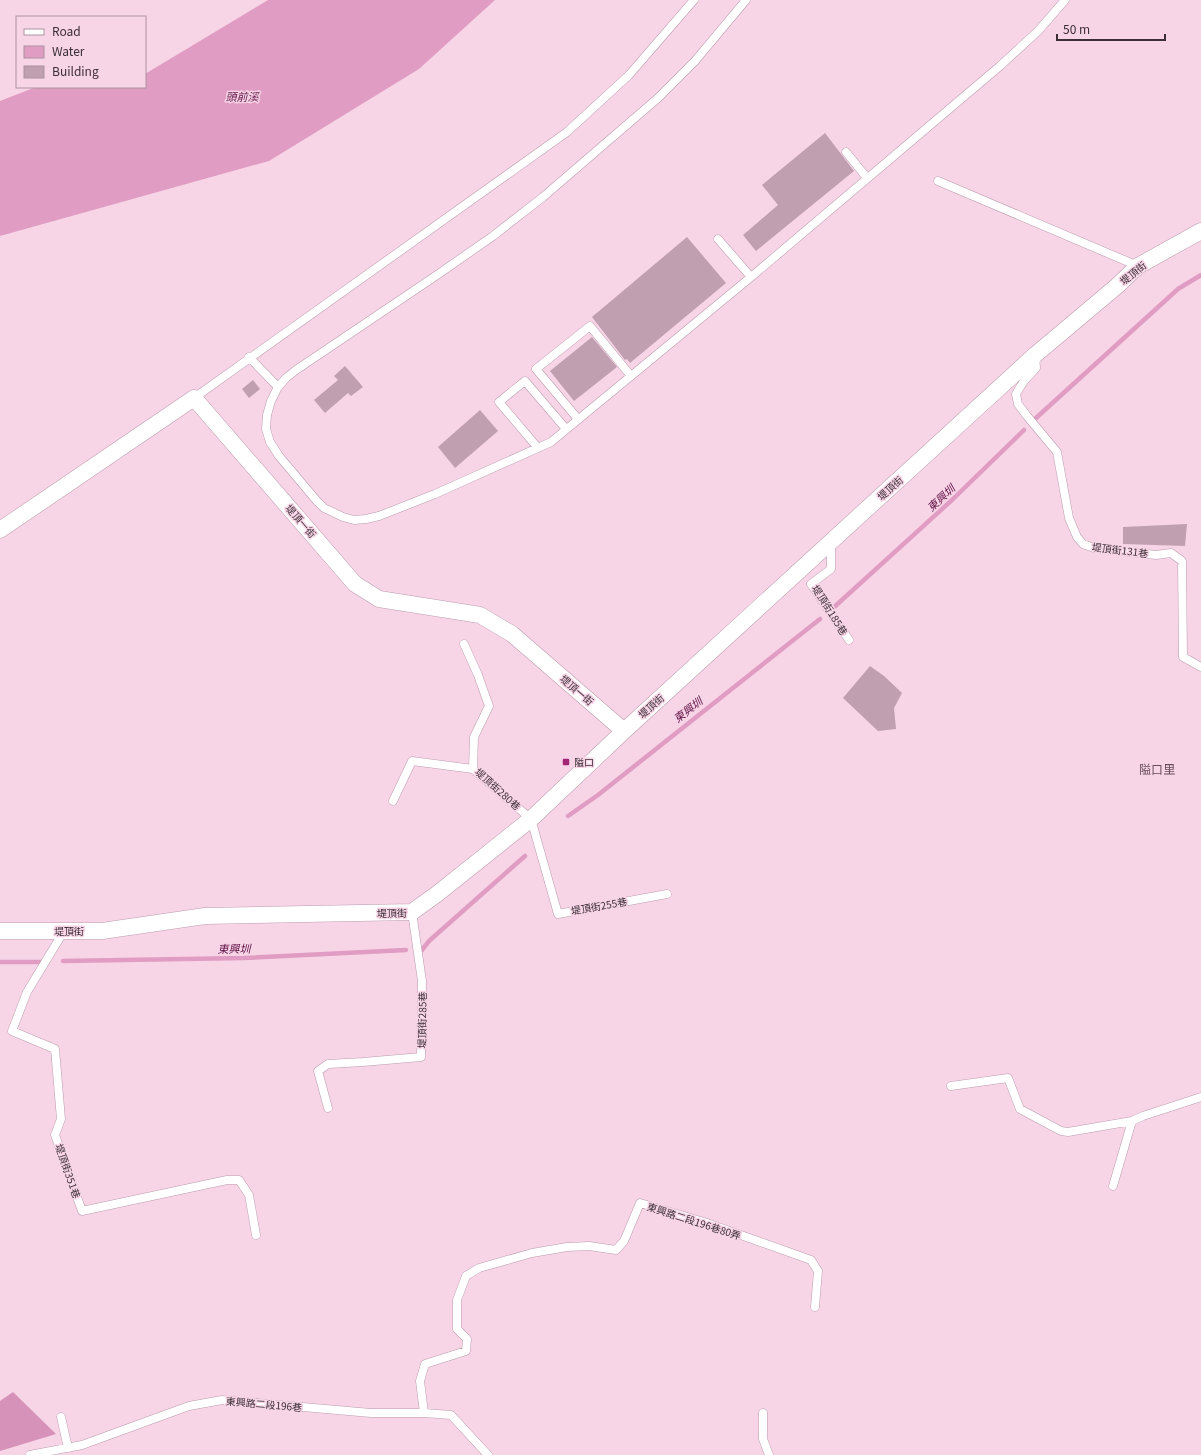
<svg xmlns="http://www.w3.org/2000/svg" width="1201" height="1455" viewBox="0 0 1201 1455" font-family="Georgia,'Noto Sans TC',serif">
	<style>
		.forest { fill: #d692b9 }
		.water { fill: #e09cc2 }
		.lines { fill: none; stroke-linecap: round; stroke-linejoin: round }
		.stream { stroke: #e09cc2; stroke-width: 4.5 }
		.building { fill: #bf9fb0 }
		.lane-casing { stroke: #bb9cac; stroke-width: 9 }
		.street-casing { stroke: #bb9cac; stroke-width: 17 }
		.lane { stroke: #fff; stroke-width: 8 }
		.street { stroke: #fff; stroke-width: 16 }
		.poi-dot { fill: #a22578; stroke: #f7d5e7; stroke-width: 1.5 }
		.labels { text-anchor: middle; stroke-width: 3; stroke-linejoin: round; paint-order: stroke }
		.street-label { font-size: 10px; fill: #3b2e35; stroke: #f7d5e7 }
		.poi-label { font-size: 10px; fill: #3b2e35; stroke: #f7d5e7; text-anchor: start }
		.water-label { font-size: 11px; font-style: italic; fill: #611247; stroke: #f7d5e7 }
		.quarter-label { font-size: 12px; fill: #684d5c; stroke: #f7d5e7 }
	</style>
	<rect width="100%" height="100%" fill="#f7d5e7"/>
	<path class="forest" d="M13,1392l43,42 -56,17v-50z"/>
	<path class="water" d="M268,0h227l-76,69 -150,92 -269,75v-135l36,-14h109v-13z"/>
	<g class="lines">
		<path class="stream" d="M1036,418l142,-129 23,-14
			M832,609l120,-109 72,-70
			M568,816l30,-21 222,-176
			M422,950l7,-9 96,-85
			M63,961l181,-3 162,-8
			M0,962h46"/>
	</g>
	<path class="building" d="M825,133l29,38 -98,80 -13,-16 35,-30 -16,-20z
		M687,237l39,46 -96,80 -3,-4 -2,1 -33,-43z
		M592,337l25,30 -43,34 -24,-30z
		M345,366l18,21 -12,9 -3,-3 -23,20 -11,-13 24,-20 -4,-4z
		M253,380l7,9 -11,9 -7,-9z
		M480,410l18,21 -43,37 -17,-21z
		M1187,524l-2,22 -62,-2v-17z
		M870,666l14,10 18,17 -8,15 2,21 -18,2 -35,-33z"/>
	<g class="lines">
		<g class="lane-casing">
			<path id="lane" d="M746,0l-51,61 -37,37 -115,99 -50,39 -56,39 -141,95 -10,8 -8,9 -7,14 -4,14 -1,14 4,13 9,14 37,44 8,8 19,9 11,3 12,-1 13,-3 56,-22 116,-52 200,-165 249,-211 38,-35 27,-31
				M846,152l21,26
				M938,181l200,85
				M718,239l33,38
				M1035,355l1,13 -12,13 -8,13 2,10 9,12 30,36 12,66 8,19 6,7 11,4 62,7 15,-2 11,8 1,96 18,10
				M249,357l29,30
				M194,398l373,-266 62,-57 65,-75
				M578,419l-42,-50 54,-43 41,50
				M538,448l-39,-46 26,-21 41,48
				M831,543v26l-20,15 38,56
				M464,644l14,31 11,31 -15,31 -1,32 58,50 27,95 109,-20
				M393,801l19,-40 61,8
				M64,931l-37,61 -15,39 43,18 6,70 -6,16 27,76 145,-31h12l10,15 7,40
				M951,1086l57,-8 12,31 41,22 7,1 64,-11 11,-5 58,-19
				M328,1108l-10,-37 10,-7 35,-2 58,-5 1,-76 -10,-69
				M1113,1186l19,-65
				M424,1413l-4,-32 5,-17 41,-13 1,-12 -10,-10v-29l9,-24 13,-8 53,-15 35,-6 22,-1 27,4 8,-9 16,-38 64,19 107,38 7,11 -3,36
				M763,1413v26l6,16
				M61,1417l7,31
				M30,1455l52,-10 107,-39 33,-6 149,13h53l27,2 37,40"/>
		</g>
		<g class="street-casing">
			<path id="street" d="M0,530l194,-132 161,186 24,15 101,16 32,19 112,97
				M0,931h102l103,-15 207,-4 25,-18 94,-75 93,-88 411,-376 82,-69 21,-20 63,-35"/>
		</g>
		<use href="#lane" class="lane"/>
		<use href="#street" class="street"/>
	</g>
	<rect class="poi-dot" x="562" y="758" width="8" height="8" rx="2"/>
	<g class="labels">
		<g class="street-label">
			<text transform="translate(1133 273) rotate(-39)" y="4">堤頂街</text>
			<text transform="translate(890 488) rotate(-42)" y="4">堤頂街</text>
			<text transform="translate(301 521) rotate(49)" y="4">堤頂一街</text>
			<text transform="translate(1120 550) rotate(7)" y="4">堤頂街131巷</text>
			<text transform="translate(830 610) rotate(58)" y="4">堤頂街185巷</text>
			<text transform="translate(577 690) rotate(41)" y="4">堤頂一街</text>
			<text transform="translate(651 706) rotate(-42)" y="4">堤頂街</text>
			<text transform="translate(498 789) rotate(42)" y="4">堤頂街280巷</text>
			<text transform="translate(599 906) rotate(-10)" y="4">堤頂街255巷</text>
			<text transform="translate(392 913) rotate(-1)" y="4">堤頂街</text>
			<text x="69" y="935">堤頂街</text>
			<text transform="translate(422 1020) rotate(-89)" y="4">堤頂街285巷</text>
			<text transform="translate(68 1171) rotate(71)" y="4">堤頂街351巷</text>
			<text transform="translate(694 1221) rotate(18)" y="4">東興路二段196巷80弄</text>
			<text transform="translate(264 1404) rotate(5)" y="4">東興路二段196巷</text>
		</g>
		<g class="poi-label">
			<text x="574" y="766">隘口</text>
		</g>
		<g class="water-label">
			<text x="242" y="101">頭前溪</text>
			<text transform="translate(941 498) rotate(-43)" y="4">東興圳</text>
			<text transform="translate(688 710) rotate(-38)" y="4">東興圳</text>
			<text transform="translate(234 949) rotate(-1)" y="4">東興圳</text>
		</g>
		<g class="quarter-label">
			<text x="1157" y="774">隘口里</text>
		</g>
	</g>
	<rect x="16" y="16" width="130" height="72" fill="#f7d5e7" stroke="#ac92a0"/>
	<rect x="24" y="29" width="20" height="6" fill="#ffffff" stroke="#ac92a0"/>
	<text x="52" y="36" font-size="12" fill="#3b2e35">Road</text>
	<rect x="24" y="46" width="20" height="12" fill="#e09cc2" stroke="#ac92a0"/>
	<text x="52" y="56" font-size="12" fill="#3b2e35">Water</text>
	<rect x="24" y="66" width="20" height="12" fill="#bf9fb0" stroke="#ac92a0"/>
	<text x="52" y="76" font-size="12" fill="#3b2e35">Building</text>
	<path d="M1057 34v6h108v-6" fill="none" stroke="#3b2e35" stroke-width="2"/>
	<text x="1063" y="34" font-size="12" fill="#3b2e35" stroke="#f7d5e7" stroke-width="3" paint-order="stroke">50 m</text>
</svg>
